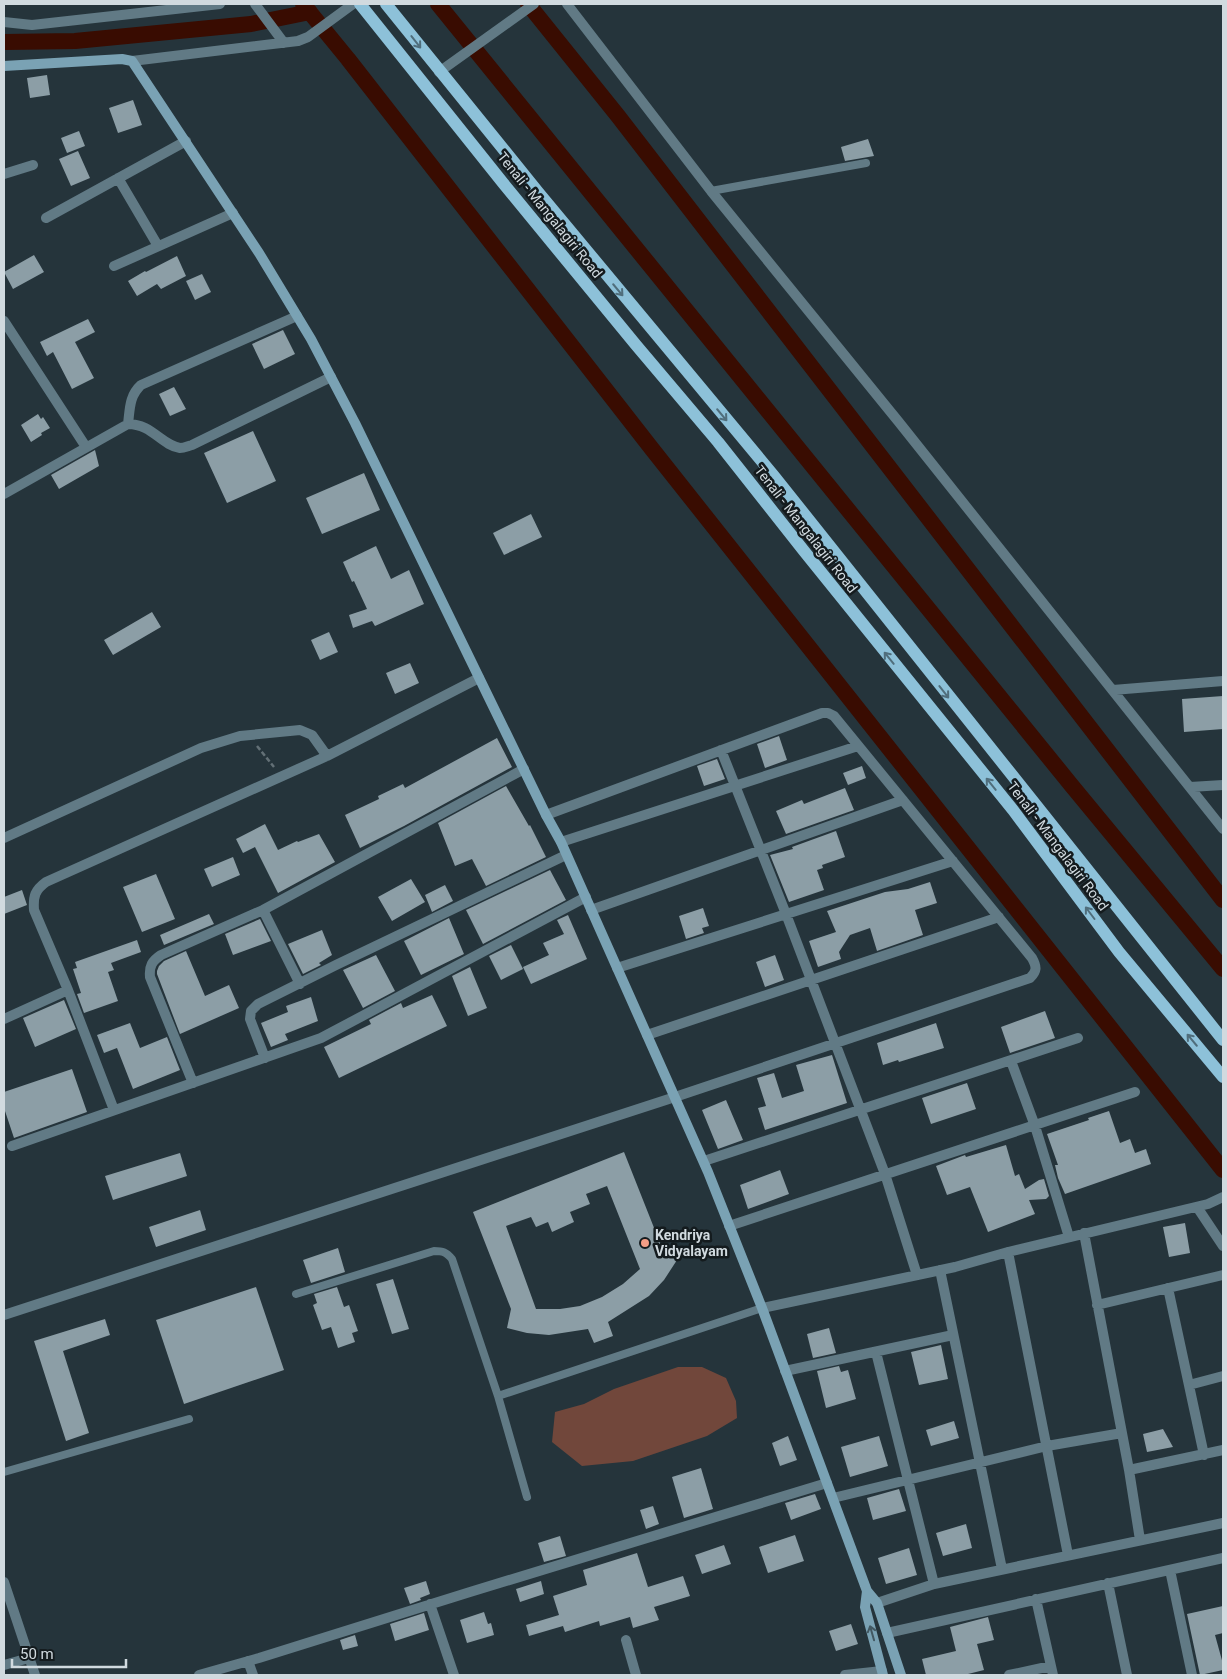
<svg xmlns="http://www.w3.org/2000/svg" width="1227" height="1679" viewBox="0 0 1227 1679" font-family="Roboto,sans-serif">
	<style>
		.green { fill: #71473b }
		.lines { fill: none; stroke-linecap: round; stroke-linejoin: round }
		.canal { stroke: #390c01; stroke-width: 16 }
		.building { fill: #8c9ea6; fill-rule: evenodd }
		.path { stroke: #637076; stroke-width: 2.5; stroke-dasharray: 5 2.5; stroke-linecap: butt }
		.lane { stroke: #617a85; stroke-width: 8 }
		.street { stroke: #617a85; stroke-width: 10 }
		.secondary { stroke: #7aa2b4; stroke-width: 10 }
		.primary { stroke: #8dc1d9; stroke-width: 12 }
		.oneway { stroke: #506e7c }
		.oneway2 { stroke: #425862 }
		.poi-dot { fill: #f49e86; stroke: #141b1e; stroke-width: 2 }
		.labels { text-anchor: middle; stroke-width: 5; stroke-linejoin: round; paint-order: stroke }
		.street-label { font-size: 14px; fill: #d1dadf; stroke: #141b1e }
		.poi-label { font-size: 14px; font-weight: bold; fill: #d1dadf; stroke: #141b1e; text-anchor: start }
	</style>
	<rect width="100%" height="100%" fill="#25343b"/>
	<path class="green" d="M678,1367h24l24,11 10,23 1,17 -30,18 -74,25 -51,5 -30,-24 3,-30 29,-8 30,-15z"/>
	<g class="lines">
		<path class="canal" d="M303,4l45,55 304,390 571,721
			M438,4l634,782 151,183
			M528,4l90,112 605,784
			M4,42l71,-1 176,-17 59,-12"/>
	</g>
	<path class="building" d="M47,75l3,20 -20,3 -3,-20z
		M133,100l9,25 -24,8 -9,-25z
		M79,131l6,15 -18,7 -6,-15z
		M868,139l6,17 -29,5 -4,-14z
		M78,151l12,27 -19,8 -12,-27z
		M34,255l10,17 -31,17 -9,-17z
		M177,256l9,20 -25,13 -4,-5 -20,12 -9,-15 17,-10 1,1z
		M202,274l9,18 -16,8 -9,-19z
		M88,319l7,13 -20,10 19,36 -22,11 -19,-37 -6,4 -7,-14z
		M283,330l12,24 -31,15 -12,-25z
		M174,387l12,22 -16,7 -11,-22z
		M38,414l3,5 2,-2 7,11 -9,5 1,2 -11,7 -10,-17z
		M253,431l23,50 -49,22 -23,-50z
		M95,450l4,16 -40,23 -8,-14z
		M364,473l16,37 -58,24 -16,-36z
		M531,514l11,23 -38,18 -11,-22z
		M376,546l15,33 18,-9 15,34 -49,22 -3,-5 -19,7 -4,-13 18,-6 -13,-28 -2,1 -9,-20z
		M152,612l9,15 -48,28 -9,-15z
		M329,632l9,20 -18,8 -9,-20z
		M410,663l9,20 -24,11 -9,-21z
		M1223,696v33l-39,3 -2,-33z
		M779,736l8,24 -22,8 -8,-24z
		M497,738l15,29 -108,59 -44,22 -15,-33 34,-16 -1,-3 25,-12 2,4z
		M717,759l8,20 -21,7 -7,-20z
		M862,766l4,12 -18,7 -5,-12z
		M506,786l23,40 1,-1 16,32 -60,29 -14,-27 -17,7 -17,-43z
		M845,788l9,22 -68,24 -10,-23 26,-11 2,4z
		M265,824l13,26 19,-9 1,1 21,-8 16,28 -57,31 -23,-46 -12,6 -7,-14z
		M836,831l9,26 -23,8 1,3 -6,2 7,20 -35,12 -19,-47 23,-6 -1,-2z
		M233,857l7,18 -28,12 -8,-18z
		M550,870l16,30 -83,44 -17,-34z
		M156,874l19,45 -33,13 -19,-45z
		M411,879l14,23 -33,19 -14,-24z
		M930,882l7,21 -22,7 8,25 -46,16 -7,-23 -20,7 -11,17 2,7 -23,8 -9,-26 27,-9 -9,-21 58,-19 23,-3z
		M445,885l8,16 -21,11 -7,-17z
		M22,890l5,15 -23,9v-17z
		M703,908l6,18 -7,2 2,5 -18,6 -7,-23z
		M209,914l5,10 -50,21 -4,-10z
		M568,915l19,44 -56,25 -8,-17 26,-12 -6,-12 21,-9 -7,-14z
		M449,918l15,36 -43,21 -17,-34z
		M260,919l11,22 -38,14 -8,-21z
		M322,930l10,25 -13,8 2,2 -18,9 -15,-30z
		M137,940l4,12 -30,11 3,7 -6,2 10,29 -34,12 -7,-19 4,-1 -8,-24 4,-1 -2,-6z
		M511,945l12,24 -22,11 -12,-24z
		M186,951l19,45 24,-11 10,23 -59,26 -23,-60v-3l2,-5 5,-5z
		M376,955l19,36 -32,17 -20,-38z
		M775,955l9,25 -19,7 -9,-25z
		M470,967l17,41 -19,8 -16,-40z
		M432,995l15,31 -108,52 -15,-31 47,-23 -2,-4 32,-17 2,5z
		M311,997l7,24 -33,13 3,6 -17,7 -10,-24 27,-11 -2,-6z
		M64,1000l12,29 -41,18 -12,-29z
		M1045,1011l10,27 -45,15 -9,-26z
		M130,1023l10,25 27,-11 13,33 -47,19 -16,-41 -13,5 -7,-18z
		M936,1023l8,25 -45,14 -1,-2 -15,5 -6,-22z
		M832,1055l15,48 -82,27 -7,-22 8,-2 -9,-28 17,-5 8,25 22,-7 -8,-26z
		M72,1069l15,43 -73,26 -10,-30v-16z
		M967,1083l9,26 -45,15 -9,-26z
		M726,1100l17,40 -25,9 -16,-39z
		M1109,1111l11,32 10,-4 5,14 11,-4 5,15 -86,30 -7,-16 -3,-13h3l-11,-31 42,-14 -1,-2z
		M1006,1145l9,31 4,-2 6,15 14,-9 5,-1 5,17 -3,3 -17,1 6,14 -47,18 -18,-45 -23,8 -11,-29 29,-11 1,2z
		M624,1152l40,101 13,7 -13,20 -15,16 -41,26 5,14 -19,7 -6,-14 -39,6 -22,-2 -20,-5 4,-19 -38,-97zM607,1186l33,83 -17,15 -21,13 -22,9 -20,3h-24l-30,-83 25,-9 5,10 12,-5 4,10 22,-10 -4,-10 20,-8 -4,-10z
		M180,1153l7,23 -74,24 -8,-24z
		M780,1170l9,24 -41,15 -8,-24z
		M200,1210l6,20 -50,17 -7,-20z
		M1185,1223l5,30 -21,4 -6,-30z
		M338,1248l7,24 -34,11 -8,-23z
		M393,1279l16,50 -17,5 -16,-50z
		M256,1287l28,83 -100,34 -28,-84z
		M337,1287l7,20 5,-2 9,26 -6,2 3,9 -17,6 -7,-21 -9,3 -9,-25 4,-2 -3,-9z
		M105,1319l5,16 -47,16 26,82 -23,8 -32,-100z
		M829,1328l7,25 -23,5 -6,-24z
		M941,1345l7,34 -29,6 -8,-33z
		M839,1366l2,6 7,-2 8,29 -30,9 -9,-37z
		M954,1421l5,17 -28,8 -5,-16z
		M1163,1429l10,18 -26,5 -4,-18z
		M788,1436l9,24 -17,6 -8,-23z
		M879,1436l9,30 -38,11 -9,-30z
		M701,1468l12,41 -29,9 -12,-41z
		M899,1489l7,22 -33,9 -6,-22z
		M815,1494l6,15 -30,11 -6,-17z
		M653,1506l6,18 -13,5 -6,-19z
		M966,1524l6,24 -29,8 -7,-23z
		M795,1535l9,26 -36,12 -9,-26z
		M560,1536l6,20 -22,6 -6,-19z
		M724,1545l7,19 -29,10 -7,-19z
		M909,1548l8,27 -31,9 -8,-26z
		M637,1553l11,34 35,-11 7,20 -36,11 5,13 -26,8 -3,-11 -30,9 -1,-5 -34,11 -2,-6 -34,10 -3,-11 33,-10 -6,-19 34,-11 -4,-15z
		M426,1581l4,13 -10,4 1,2 -11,4 -6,-16z
		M541,1581l3,13 -24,8 -4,-13z
		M1223,1606v27l-8,2 8,29v6l-23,5 -13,-61z
		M484,1612l4,12 3,-1 3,12 -27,8 -7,-23z
		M424,1613l5,17 -34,11 -5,-17z
		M988,1617l6,23 -17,4 7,26 -20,5h-38l-4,-16 34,-8 -6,-24z
		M851,1624l7,20 -22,7 -7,-20z
		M355,1635l3,11 -15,4 -3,-10z"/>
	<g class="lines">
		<path class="path" d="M257,746l17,21"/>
		<path class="lane" d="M711,191l155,-28
			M296,1294l138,-43c9,0 12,1 18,8l46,137 29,101
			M498,1396l264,-88
			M4,1472l185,-53"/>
		<path class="street" d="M255,4l29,39
			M567,4l144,187 187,230 325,408
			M4,22l28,3 188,-21
			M132,61l166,-20 10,-4 45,-33
			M439,72l95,-68
			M4,174l29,-9
			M118,178l40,68
			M46,218l140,-77
			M114,266l119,-53
			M4,321l82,126
			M128,424c2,-15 1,-28 13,-39l156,-69
			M4,494l124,-70c24,0 33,21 52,24 4,0 8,-2 12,-3l139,-68
			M1113,690l110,-9
			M721,750l65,164 99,260 32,101
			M1190,787l33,-2
			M4,838l197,-90 39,-12 60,-6 12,5 15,21
			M561,842l297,-96
			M263,910l37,74
			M591,910l312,-110
			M617,968l336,-107
			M68,990l-34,-80c-1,-14 1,-20 12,-28l281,-126 152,-78
			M4,1019l64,-29 46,120
			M647,1035l352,-118
			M265,1058l-15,-39 1,-8 7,-7 78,-39 230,-110
			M1011,1061l24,65 34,111
			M193,1083l-43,-106c-1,-11 2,-16 11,-22l102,-45 261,-141
			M12,1146l309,-108 265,-141
			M704,1161l374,-123
			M1197,1207l26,39
			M729,1226l406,-134
			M1084,1233l45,237 11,70
			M1008,1252l60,303
			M940,1270l62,299
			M1168,1288l36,167
			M1097,1305l126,-30
			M762,1308l193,-41 53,-15 200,-48 15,-7
			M4,1315l671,-218 355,-119c7,-7 7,-11 2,-20l-198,-242 -6,-3h-6l-276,102
			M876,1352l58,232
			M785,1371l168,-36
			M1189,1385l34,-9
			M1129,1470l94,-20
			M833,1498l214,-52 75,-13
			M1170,1570l22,105
			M4,1582l31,93
			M1108,1583l19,92
			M1036,1599l17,76
			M877,1603l57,-19 289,-61
			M430,1604l24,71
			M887,1633l336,-75
			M626,1640l10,35
			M248,1661l5,14
			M4,1665l25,-7
			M199,1675l60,-17 211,-66 357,-109
			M845,1675l37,-4
			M1009,1675l42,-9"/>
		<path class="secondary" d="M4,66l118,-7 10,2 127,192 52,86 44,84 191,392 15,27 147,330 54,136 105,283 10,12 24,72
			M867,1591l-2,16 18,68"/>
		<path class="primary" d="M360,4l143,179 133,162 82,97 86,109 209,259 106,142 104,125
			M386,4l152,188 236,284 449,564"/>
	</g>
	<defs><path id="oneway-shaft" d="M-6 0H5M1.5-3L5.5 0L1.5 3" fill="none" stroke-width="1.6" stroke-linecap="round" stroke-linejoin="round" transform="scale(1.25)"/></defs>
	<g class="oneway">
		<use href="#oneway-shaft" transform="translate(416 42) rotate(52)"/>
		<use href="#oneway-shaft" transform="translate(618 290) rotate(50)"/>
		<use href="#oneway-shaft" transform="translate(722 415) rotate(50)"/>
		<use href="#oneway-shaft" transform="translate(889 658) rotate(-129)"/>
		<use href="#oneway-shaft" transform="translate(944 692) rotate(52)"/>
		<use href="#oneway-shaft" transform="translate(991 784) rotate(-129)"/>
		<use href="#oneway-shaft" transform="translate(1090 913) rotate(-127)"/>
		<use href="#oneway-shaft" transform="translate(1192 1040) rotate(-130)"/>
	</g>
	<use class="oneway2" href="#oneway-shaft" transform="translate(872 1633) rotate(-106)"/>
	<circle class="poi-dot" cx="645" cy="1243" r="5"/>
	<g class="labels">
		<g class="street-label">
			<text transform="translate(550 215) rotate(51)" y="5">Tenali - Mangalagiri Road</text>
			<text transform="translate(806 529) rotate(52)" y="5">Tenali - Mangalagiri Road</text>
			<text transform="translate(1058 846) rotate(53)" y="5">Tenali - Mangalagiri Road</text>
		</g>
		<g class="poi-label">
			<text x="655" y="1240">Kendriya<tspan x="655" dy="16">Vidyalayam</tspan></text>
		</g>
	</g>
	<rect width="1227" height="1679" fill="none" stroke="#d1dadf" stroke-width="10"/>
	<path d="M12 1659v8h114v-8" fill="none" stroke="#d1dadf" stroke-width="2.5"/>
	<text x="20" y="1659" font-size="15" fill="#d1dadf" stroke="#141b1e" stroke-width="4" paint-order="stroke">50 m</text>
</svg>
